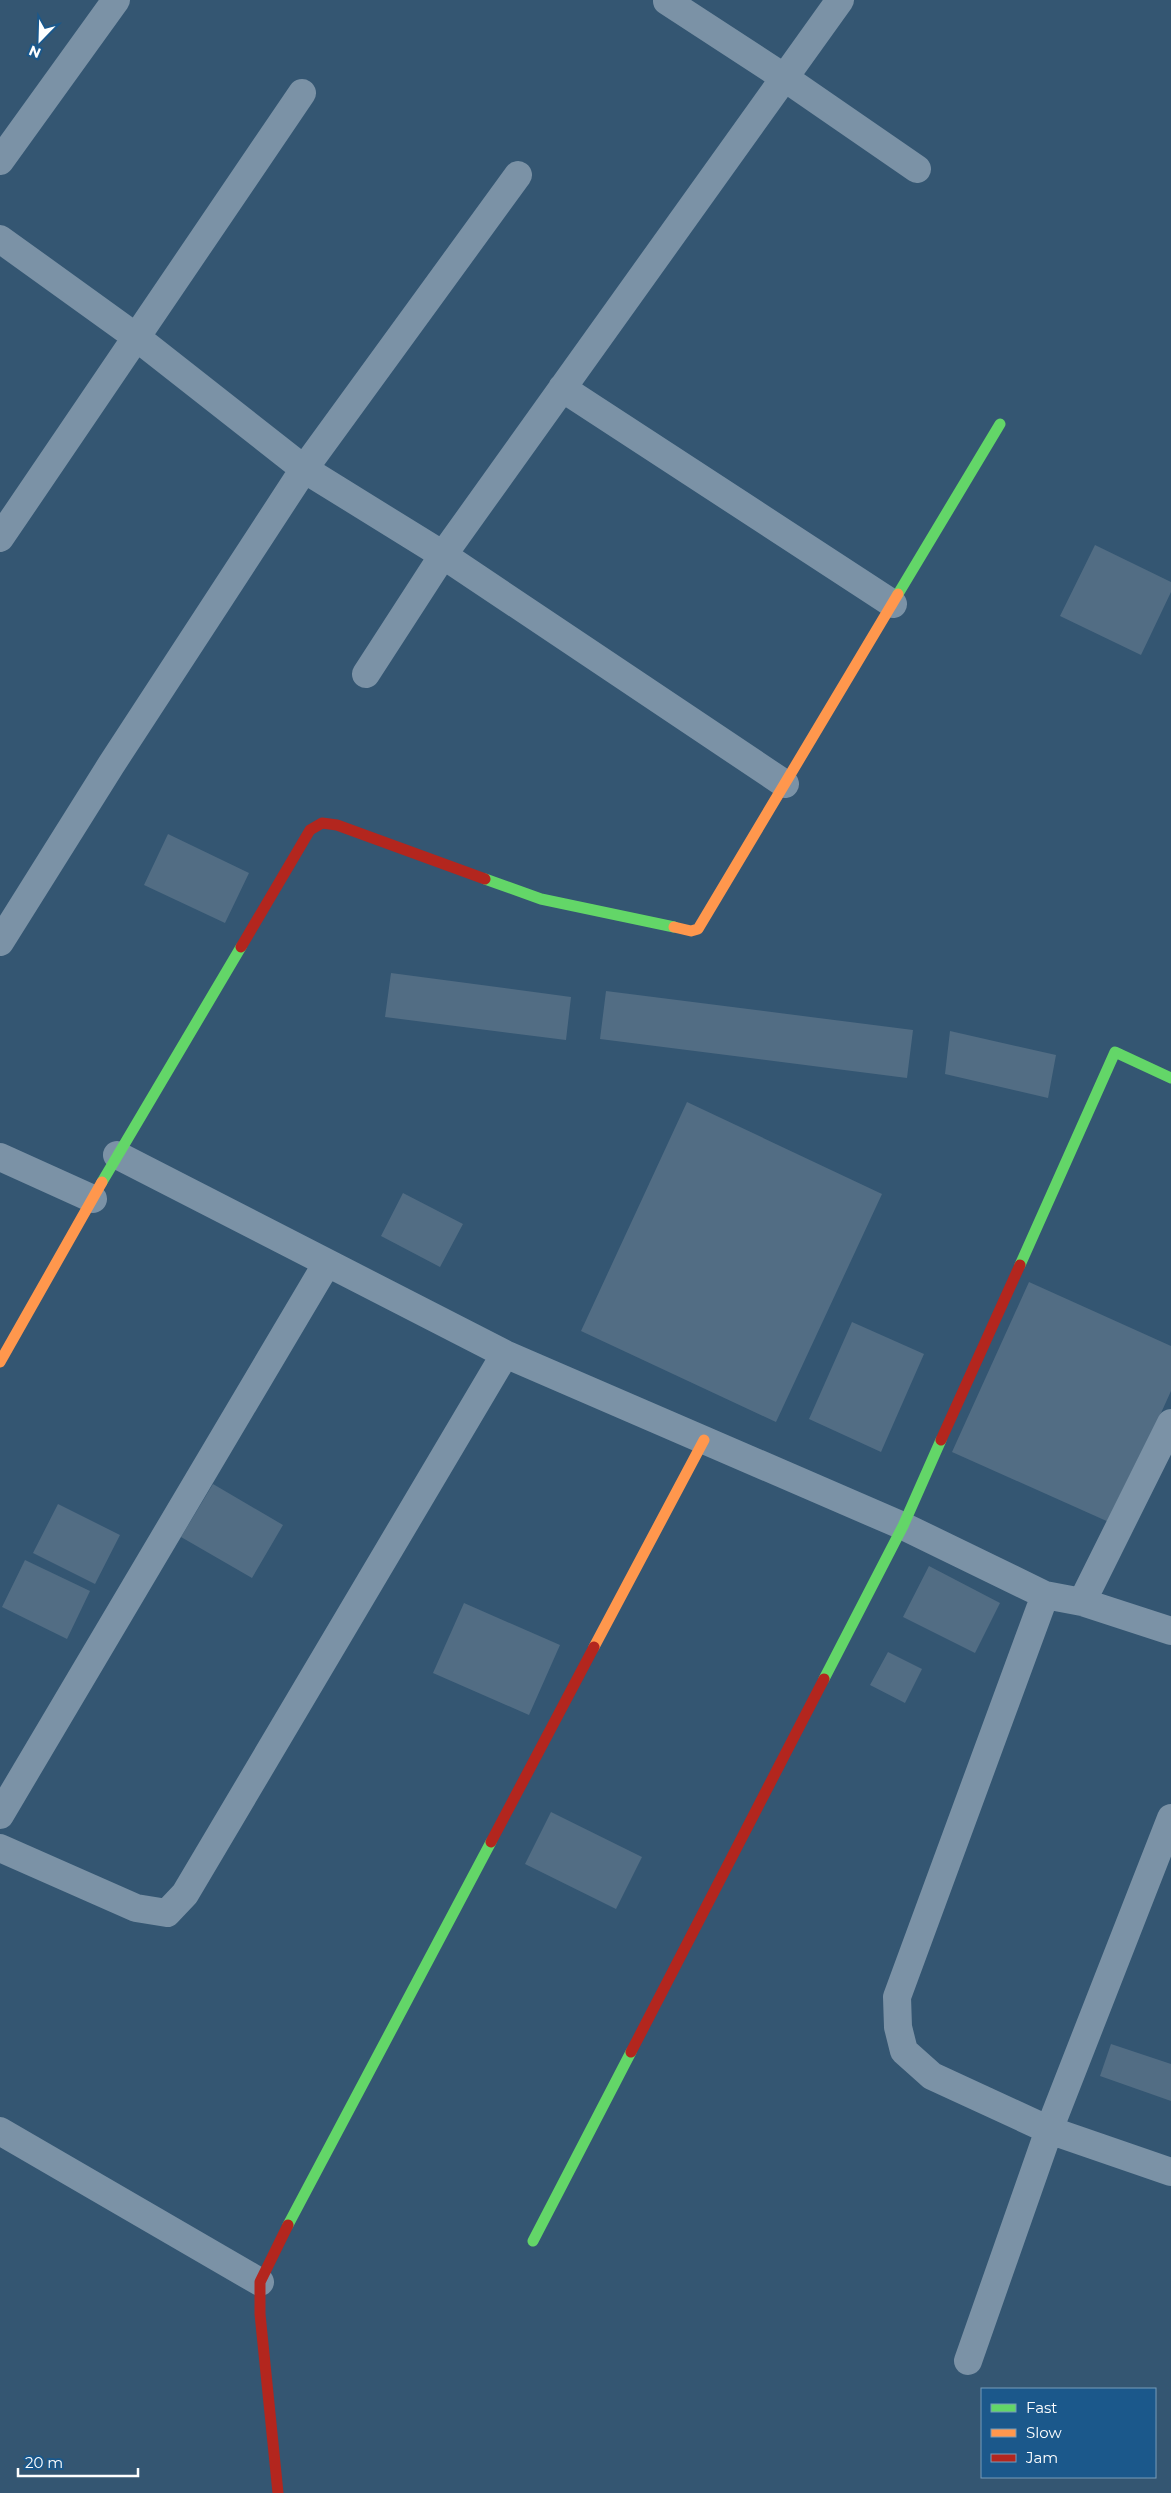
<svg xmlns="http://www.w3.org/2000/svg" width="1171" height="2493" viewBox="0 0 1171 2493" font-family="Montserrat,sans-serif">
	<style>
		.building { fill: #526d84 }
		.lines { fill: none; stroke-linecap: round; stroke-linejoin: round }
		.street { stroke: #7b92a6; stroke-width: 28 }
		.fast { stroke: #63d668; stroke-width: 11 }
		.slow { stroke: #ff974d; stroke-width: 11 }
		.jam { stroke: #b3261e; stroke-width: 11 }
	</style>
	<rect width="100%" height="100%" fill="#345672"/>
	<path class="building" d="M1095,545l76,37v10l-30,63 -81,-39z
		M168,834l81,39 -24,50 -81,-38z
		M391,973l180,24 -5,43 -181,-23z
		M606,991l307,39 -6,48 -307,-39z
		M950,1031l106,24 -8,43 -103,-24z
		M687,1102l195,92 -106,228 -195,-91z
		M403,1193l60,31 -23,43 -59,-31z
		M1029,1282l142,64v45l-60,132 -159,-71z
		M852,1322l72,32 -43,98 -72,-33z
		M213,1484l70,41 -31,53 -71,-41z
		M58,1504l62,31 -25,49 -62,-31z
		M25,1560l65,31 -23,48 -65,-32z
		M929,1566l71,37 -25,50 -72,-36z
		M464,1603l96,42 -31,70 -96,-42z
		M888,1652l34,17 -17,34 -35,-18z
		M551,1812l91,45 -26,52 -91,-45z
		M1111,2044l60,20v37l-71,-25z"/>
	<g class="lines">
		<path class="street" d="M667,1l118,77 132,91
			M0,161l116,-161
			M0,239l136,98 168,132 139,86 342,229
			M562,388l331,216
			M0,538l302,-445
			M366,674l77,-119 397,-555
			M0,942l111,-177 193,-296 214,-294
			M117,1155l388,199 398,172 142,69 37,7 89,29
			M0,1157l93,42
			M1045,1595l-148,402 1,30 6,24 28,25 117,54 122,42
			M1082,1602l89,-179
			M0,1815l327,-552
			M0,1848l136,60 31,5 18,-19 320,-540
			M0,2131l260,151
			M968,2361l81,-231 122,-312"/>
		<path class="fast" d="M898,594l102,-170
			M485,879l56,20 133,28
			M102,1182l139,-235
			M1020,1265l95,-213 56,26
			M824,1679l79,-153 38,-86
			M288,2225l203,-383
			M533,2241l98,-189"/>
		<path class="slow" d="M674,927l17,4 7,-2 200,-335
			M0,1362l102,-180
			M594,1647l110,-207"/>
		<path class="jam" d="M241,947l69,-117 12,-7 15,2 148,54
			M941,1440l79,-175
			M491,1842l103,-195
			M631,2052l193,-373
			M278,2493l-18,-179v-32l28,-57"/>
	</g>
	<rect x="981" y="2388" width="175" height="90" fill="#1b588b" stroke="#769bb9"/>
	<rect x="991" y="2404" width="25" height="8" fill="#63d668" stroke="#769bb9"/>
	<text x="1026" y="2413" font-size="15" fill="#ffffff">Fast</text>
	<rect x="991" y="2429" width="25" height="8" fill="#ff974d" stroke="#769bb9"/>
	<text x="1026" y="2438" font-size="15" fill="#ffffff">Slow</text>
	<rect x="991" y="2454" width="25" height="8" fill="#b3261e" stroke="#769bb9"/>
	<text x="1026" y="2463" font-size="15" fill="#ffffff">Jam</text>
	<g transform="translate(40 40) rotate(203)" stroke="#1b588b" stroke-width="4" paint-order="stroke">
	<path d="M0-4L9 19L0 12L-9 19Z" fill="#ffffff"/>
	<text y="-8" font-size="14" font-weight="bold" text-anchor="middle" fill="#ffffff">N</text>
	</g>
	<path d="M18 2468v8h120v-8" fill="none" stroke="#ffffff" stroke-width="2.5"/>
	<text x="25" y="2468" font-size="15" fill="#ffffff" stroke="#1b588b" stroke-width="4" paint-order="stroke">20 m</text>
</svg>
